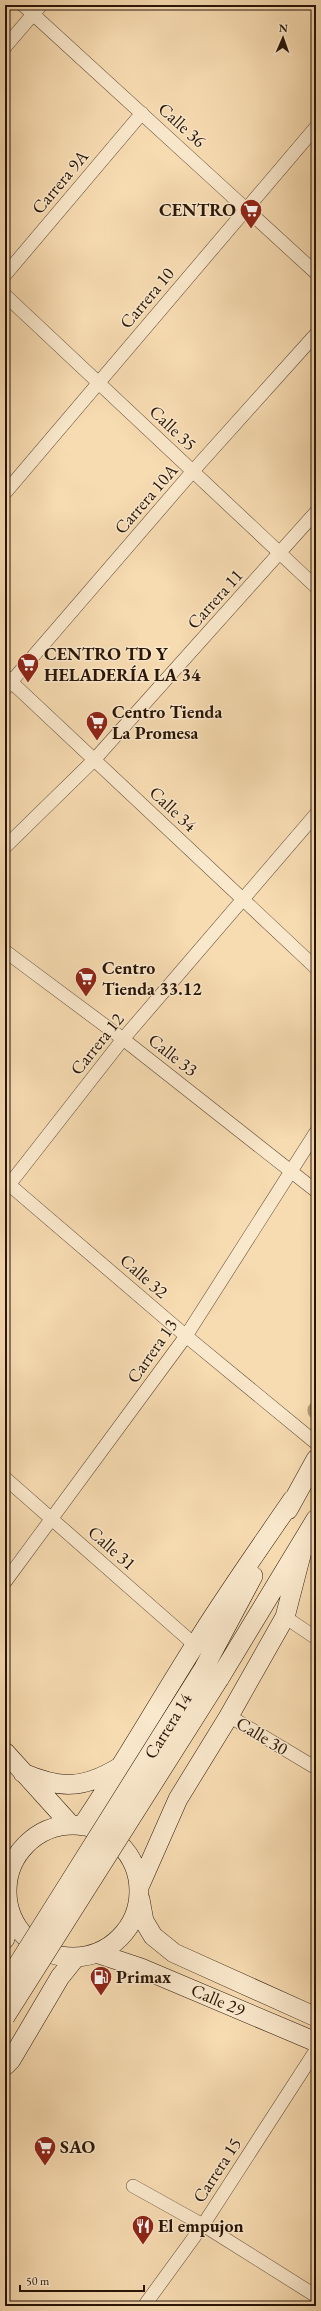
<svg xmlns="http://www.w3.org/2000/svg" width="321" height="2311" viewBox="0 0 321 2311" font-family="'EB Garamond',serif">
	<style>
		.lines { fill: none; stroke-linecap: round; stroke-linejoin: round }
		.canal { stroke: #b19877; stroke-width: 17 }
		.street-casing { stroke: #5c4632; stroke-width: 14 }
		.secondary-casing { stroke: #291507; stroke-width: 20 }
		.street { stroke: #fae8cc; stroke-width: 13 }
		.secondary { stroke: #fae8cc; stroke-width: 19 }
		.secondary-bridge-casing { stroke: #291507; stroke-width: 20; stroke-linecap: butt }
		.secondary-bridge { stroke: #fae8cc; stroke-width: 19 }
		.labels { text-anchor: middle; stroke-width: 3; stroke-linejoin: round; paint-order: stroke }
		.street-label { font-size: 18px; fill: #291507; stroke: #fae8cc }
		.poi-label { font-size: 18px; font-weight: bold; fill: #291507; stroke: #fae8cc; text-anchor: start }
	</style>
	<rect width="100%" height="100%" fill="#f7dbb1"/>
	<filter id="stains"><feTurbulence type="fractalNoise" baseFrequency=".005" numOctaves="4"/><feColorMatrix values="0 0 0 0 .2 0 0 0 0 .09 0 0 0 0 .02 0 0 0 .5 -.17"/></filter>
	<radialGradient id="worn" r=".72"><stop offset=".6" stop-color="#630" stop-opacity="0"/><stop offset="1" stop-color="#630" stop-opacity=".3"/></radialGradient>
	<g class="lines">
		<path class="canal" d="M316,1411v-1"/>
		<g class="street-casing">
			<path id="street" d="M23,5l293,268
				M5,47l36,-42
				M5,275l137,-162
				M5,295l311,292
				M5,493l311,-366
				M5,676l311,292
				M5,689l188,-218 123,-137
				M5,847l89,-87 222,-248
				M5,951l118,88 193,152
				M5,1181l181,155 130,107
				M5,1190l118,-151 193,-225
				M5,1478l190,167
				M5,1582l181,-246 130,-204
				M285,1617l31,21
				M229,1716l87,52
				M133,2186l70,39 113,71
				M144,2306l59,-81 113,-175"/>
		</g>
		<g class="secondary-casing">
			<path id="secondary" d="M288,1510l28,-51
				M204,1668l49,-92
				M219,1679l97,-160
				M5,1752l66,73
				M23,1773c37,16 60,16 95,-5
				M7 1891a66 66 0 1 1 132 0a66 66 0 1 1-132 0Z
				M82,1826c40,-59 75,-121 113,-181 31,-50 65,-98 98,-146
				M140,1885l38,-86 51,-83 56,-99 21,-81
				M140,1899l4,22 9,15 21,17 142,64
				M5,1939l5,-27
				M96,1953l45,15 175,74
				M5,2066l6,-6 49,-83 16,-20"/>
		</g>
		<use href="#street" class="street"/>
		<use href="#secondary" class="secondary"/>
		<g class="secondary-bridge-casing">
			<path id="secondary-bridge" d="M5,1985l199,-317
				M5,2017l214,-338"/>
		</g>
		<use href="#secondary-bridge" class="secondary-bridge"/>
	</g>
	<defs>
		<g id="supermarket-pin" transform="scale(1.15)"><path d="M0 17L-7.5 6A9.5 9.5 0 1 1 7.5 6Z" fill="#8f2418" stroke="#fae8cc"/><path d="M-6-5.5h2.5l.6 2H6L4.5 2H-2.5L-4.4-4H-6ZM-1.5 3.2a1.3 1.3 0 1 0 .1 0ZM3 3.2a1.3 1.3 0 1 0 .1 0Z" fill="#fff"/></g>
		<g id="fuel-pin" transform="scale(1.15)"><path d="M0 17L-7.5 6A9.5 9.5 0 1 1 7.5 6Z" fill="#8f2418" stroke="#fae8cc"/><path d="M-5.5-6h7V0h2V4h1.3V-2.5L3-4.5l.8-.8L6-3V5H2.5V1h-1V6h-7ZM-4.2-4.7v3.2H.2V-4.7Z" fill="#fff"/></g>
		<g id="restaurant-pin" transform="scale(1.15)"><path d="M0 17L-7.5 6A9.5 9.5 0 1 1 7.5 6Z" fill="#8f2418" stroke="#fae8cc"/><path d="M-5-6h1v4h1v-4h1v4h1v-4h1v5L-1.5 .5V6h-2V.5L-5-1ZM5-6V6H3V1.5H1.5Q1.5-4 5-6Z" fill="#fff"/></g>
	</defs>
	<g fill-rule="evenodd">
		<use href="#supermarket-pin" x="251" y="210"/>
		<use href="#supermarket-pin" x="28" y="664"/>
		<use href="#supermarket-pin" x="97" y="722"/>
		<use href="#supermarket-pin" x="86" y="978"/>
		<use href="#fuel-pin" x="101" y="1977"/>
		<use href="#supermarket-pin" x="45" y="2147"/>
		<use href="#restaurant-pin" x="143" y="2226"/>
	</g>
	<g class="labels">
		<g class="street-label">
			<text transform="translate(182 125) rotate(42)" y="6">Calle 36</text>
			<text transform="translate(60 182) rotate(-50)" y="6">Carrera 9A</text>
			<text transform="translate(147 298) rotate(-50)" y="6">Carrera 10</text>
			<text transform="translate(173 428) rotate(43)" y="6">Calle 35</text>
			<text transform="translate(146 499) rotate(-49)" y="6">Carrera 10A</text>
			<text transform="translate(215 599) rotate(-48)" y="6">Carrera 11</text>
			<text transform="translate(173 809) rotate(43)" y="6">Calle 34</text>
			<text transform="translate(97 1044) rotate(-51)" y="6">Carrera 12</text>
			<text transform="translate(173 1055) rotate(38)" y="6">Calle 33</text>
			<text transform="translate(144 1276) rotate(41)" y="6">Calle 32</text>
			<text transform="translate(152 1351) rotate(-55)" y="6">Carrera 13</text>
			<text transform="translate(112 1548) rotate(41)" y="6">Calle 31</text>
			<text transform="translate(168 1726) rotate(-58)" y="6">Carrera 14</text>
			<text transform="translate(262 1736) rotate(31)" y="6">Calle 30</text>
			<text transform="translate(218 2000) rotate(23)" y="6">Calle 29</text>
			<text transform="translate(217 2170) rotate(-57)" y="6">Carrera 15</text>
		</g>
		<g class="poi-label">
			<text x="236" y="216" text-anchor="end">CENTRO</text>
			<text x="44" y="660">CENTRO TD Y<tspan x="44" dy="21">HELADERÍA LA 34</tspan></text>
			<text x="112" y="718">Centro Tienda<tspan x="112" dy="21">La Promesa</tspan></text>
			<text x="102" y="974">Centro<tspan x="102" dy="21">Tienda 33.12</tspan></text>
			<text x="116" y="1983">Primax</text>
			<text x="60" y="2153">SAO</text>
			<text x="158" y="2232">El empujon</text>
		</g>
	</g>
	<rect width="321" height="2311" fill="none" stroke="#f7dbb1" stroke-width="20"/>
	<rect x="6" y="6" width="309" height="2299" fill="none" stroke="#291507" stroke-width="2"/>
	<rect x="10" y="10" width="301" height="2291" fill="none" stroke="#291507"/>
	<g transform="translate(283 38) rotate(2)" stroke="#fae8cc" stroke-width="3" paint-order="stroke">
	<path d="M0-3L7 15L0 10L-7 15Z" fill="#291507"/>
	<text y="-6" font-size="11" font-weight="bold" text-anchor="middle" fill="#291507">N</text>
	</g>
	<path d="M20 2285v6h124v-6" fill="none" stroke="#291507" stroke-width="2"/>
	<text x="26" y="2285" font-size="12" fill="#291507" stroke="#fae8cc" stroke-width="3" paint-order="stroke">50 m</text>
	<rect width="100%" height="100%" filter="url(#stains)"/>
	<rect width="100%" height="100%" fill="url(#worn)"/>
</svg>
